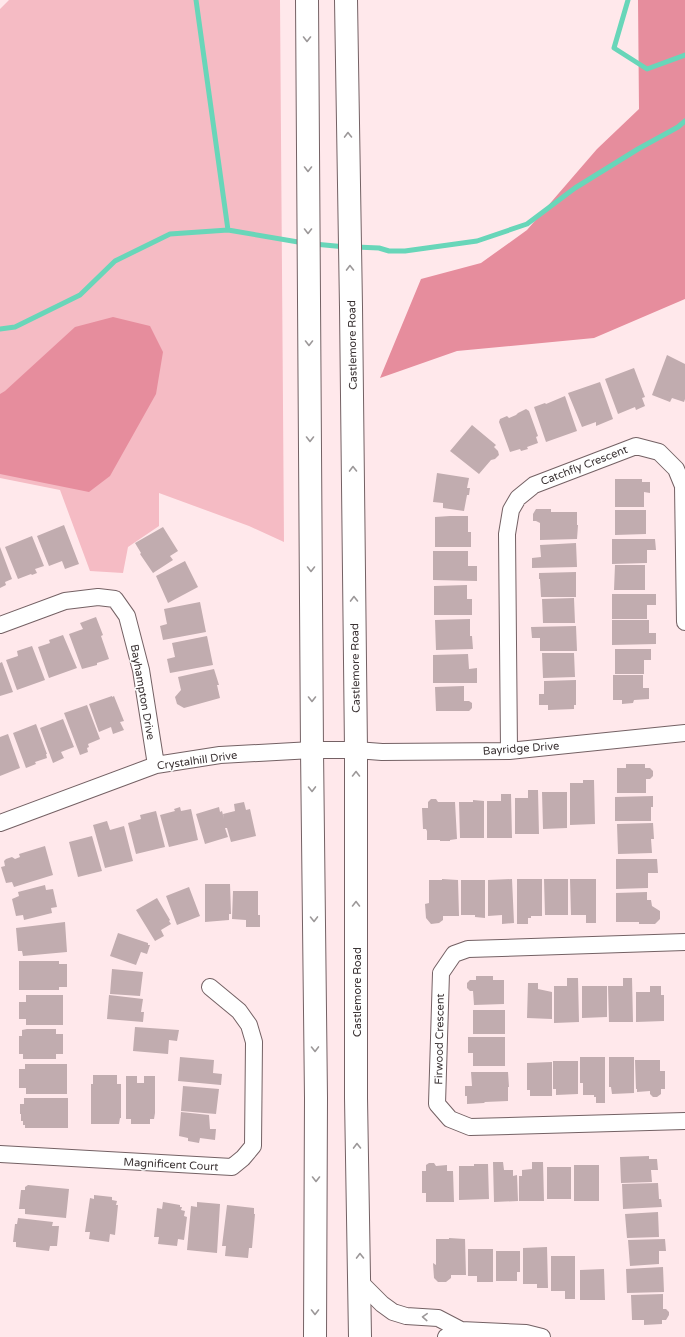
<svg xmlns="http://www.w3.org/2000/svg" width="685" height="1337" viewBox="0 0 685 1337" font-family="'Varela Round',sans-serif">
	<style>
		.green { fill: #f5bbc4 }
		.forest { fill: #e68d9d }
		.lines { fill: none; stroke-linecap: round; stroke-linejoin: round }
		.stream { stroke: #68d6b9; stroke-width: 5 }
		.building { fill: #c1acaf }
		.street-casing { stroke: #746164; stroke-width: 18 }
		.secondary-casing { stroke: #746164; stroke-width: 24 }
		.street { stroke: #fff; stroke-width: 16 }
		.secondary { stroke: #fff; stroke-width: 22 }
		.oneway { stroke: #9c9899 }
		.labels { text-anchor: middle; stroke-width: 3; stroke-linejoin: round; paint-order: stroke }
		.street-label { font-size: 11px; fill: #3a3233; stroke: #fff }
	</style>
	<rect width="100%" height="100%" fill="#ffe8eb"/>
	<path class="green" d="M9,0h271l4,542 -35,-16 -90,-33v33l-31,21 -5,26 -33,-2 -30,-81 -60,-12v-469z"/>
	<path class="forest" d="M638,0h47v299l-91,39 -137,13 -77,27 41,-99 60,-16 46,-33 70,-81 42,-40z
		M113,317l37,9 13,26 -7,42 -46,82 -21,16 -89,-18v-80l5,-3 70,-64z"/>
	<g class="lines">
		<path class="stream" d="M196,0l32,230
			M628,0l-14,48 33,21 38,-14
			M314,244l32,3
			M356,247l23,1 10,3h16l72,-10 50,-17 48,-36 63,-39 40,-22 7,-6
			M0,329l15,-2 65,-32 35,-34 55,-27 58,-4 76,13"/>
	</g>
	<path class="building" d="M667,355l18,9v35l-1,3 -12,-4 -2,4 -18,-7z
		M634,368l11,29 -3,1 3,8 -9,4 -1,-3 -17,7 -13,-35z
		M600,382l13,37 -17,7v-4l-14,5 -14,-34z
		M565,396l12,35 -31,11 -12,-35 11,-4 1,1z
		M526,409l3,2 9,25 -2,1 2,6 -11,4 1,2 -7,2 -1,-2 -10,3 -11,-30 1,-3 7,-3 2,2 7,-3 2,-2z
		M472,425l24,20 -2,2 4,4 1,4 -4,4 -4,1 -12,14 -29,-23z
		M437,473l32,5 -2,10h3l-1,7h-2l-3,16 -21,-3v-5l-10,-1z
		M615,479h27v3h8v11l-6,-1v15h-29z
		M536,509h15v3h26v13h1l-1,14 -37,1v-17l-4,-2h-3v-7z
		M615,510h31v24l-31,1z
		M450,516h18v16h3v15h-36v-30z
		M64,525l15,39 -14,5 -3,-8 -13,5 -12,-30z
		M163,527l15,24 -8,5 3,4 -20,13 -13,-19 1,-1 -6,-10z
		M32,536l12,30 -9,3 2,4 -5,2 -1,-1 -13,5 -13,-32z
		M612,539h43l1,11h-9v13l-35,1z
		M576,543l1,24 -45,1v-10l9,-1 -1,-12z
		M0,547l12,32 -7,3 1,3 -6,3z
		M433,551h35v15h9v15l-44,-1z
		M185,561l13,26 -30,16 -12,-27z
		M615,565h30v25h-31z
		M576,572v25h-35l-1,-18h-1v-6z
		M467,585v14h5v16h-38v-29z
		M612,594h44v11h-9v14h-35z
		M574,598l1,25h-32l-1,-24z
		M200,602l6,30 -43,8 -3,-14 7,-2 -3,-15z
		M96,617l7,18 -2,1 8,23 -12,4v2l-15,4 -13,-35 14,-5 -3,-6z
		M470,619v17h2l1,13 -37,1 -1,-30z
		M612,620h37v13h7v11l-44,1z
		M576,626l1,25h-37v-13h-8l-1,-11z
		M63,635l14,33 -28,10 -11,-31 12,-4 -1,-3z
		M207,636l6,29 -43,8 -3,-14 8,-2 -3,-14z
		M32,646l13,34 -28,10 -11,-30 12,-4 -1,-5z
		M615,649h36v11h-7v14h-29z
		M542,653h32l1,24 -32,1z
		M468,654l1,15 8,-1v15h-44v-28z
		M2,662l11,30 -13,4v-33z
		M214,669l5,16h-2l3,13 -36,10 -7,-4 -2,-7 6,-7 -3,-13z
		M613,675h30v13h6v11l-15,1 -1,3 -11,1v-4h-9z
		M576,680v25h-2v4l-26,1v-5h-9v-11h5v-13z
		M464,686v15h5l3,2v5l-3,3h-33l-1,-24z
		M112,696v1l2,-1 10,25 -4,1 4,8 -11,4 -2,-7 -12,5 -10,-28z
		M87,705l13,34 -12,5 1,3 -2,1 1,4 -8,3 -16,-42z
		M63,719l11,28 -13,5 3,6 -11,5 -13,-35z
		M36,724l11,30h-1l1,4 -12,4 1,2 -10,4 -13,-35z
		M8,734l12,34 -20,8v-39z
		M626,764h19v4h5l3,3v5l-3,3h-4v14h-29v-25h9z
		M583,780h11l1,44 -25,1v-42h13z
		M528,790h10l1,44h-24v-36h13z
		M542,792h25v36l-24,1z
		M501,794h10l1,44h-25v-37h14z
		M653,796v11h-2v14h-36v-24z
		M431,799h5l2,3h17l2,37 -7,1v1h-10v-1h-13v-9l-1,-2h-3l-1,-21h6v-6z
		M473,800l11,1v37h-24l-1,-36h14z
		M244,802l2,8 4,-1 6,27 -25,6 -4,-14h-2l3,9 -23,7 -9,-30 23,-7 1,5 2,-1 2,8 -1,-5 12,-3 -1,-7z
		M180,807l1,4 10,-2 7,31 -29,7 -9,-32 15,-4 -1,-2z
		M156,811l9,36 -29,7 -8,-31 13,-4 -1,-4z
		M107,821l3,9 14,-4 9,35 -28,7 -12,-43z
		M653,823l1,16h-3l1,14 -34,1 -1,-30z
		M92,836l10,35 -24,6 -9,-35z
		M45,846l8,29 -39,12 -2,-5 -6,1 -5,-16 4,-1 -1,-5 2,-2 6,-2 3,2 5,-2 -1,-3z
		M616,859h41l1,14h-10v15l-32,1z
		M442,879l16,1 1,36h-16v4l-4,3 -8,1 -5,-6 -1,-14 4,-1v-23h13z
		M512,879l2,44 -12,1v-9l-14,1v-36z
		M517,879h25v37h-11v2h-3v6h-11z
		M544,879h24v36h-23z
		M570,879h26v44h-10v-8h-15z
		M461,880h24v38l-10,-1v-2h-14z
		M205,884h25l1,30h-2v6l-24,2z
		M45,885l1,5 7,-1 4,18 -6,1 1,5 -28,7 -1,-5 -7,1 -4,-17 7,-3 -1,-4z
		M189,887l11,29 -23,9 -11,-29z
		M233,891h25v24h2v12h-14v-7l-14,-1z
		M647,892v8h4l1,6 8,5v8l-5,5h-16v-2h-23v-29z
		M157,898l13,22 -1,1 2,3 -10,6 3,6 -9,5 -19,-31z
		M65,922l2,30 -44,4 -1,-5h-4l-2,-23z
		M118,933l30,10v2h2l-3,9 -6,-2 -5,13 -26,-9z
		M19,961h40v3h8v23h-8v3h-40z
		M112,969l31,3 -3,24 -30,-2z
		M476,976h17v4h11v24l-30,1 -1,-14h-3l-3,-3v-5l3,-3h6z
		M567,978h11l1,44 -25,1v-37h13z
		M623,978h9l1,44h-24l-1,-36h15z
		M528,983h10v6l14,3v27l-25,-1z
		M582,986h25v31l-25,1z
		M650,986h11v9h3v26l-28,1v-30h14z
		M26,995h37v30h-37v-6h-7v-17h7z
		M109,995l34,4 -2,13h3l-1,10 -36,-3z
		M473,1010h32v24h-32z
		M135,1027l44,3 -2,11 -8,-1 -1,14 -35,-3z
		M27,1029h29v5h7v20h-7v5h-33v-5h-4v-18h3v-6z
		M468,1037h37v29h-32v-13h-5z
		M180,1057l34,3 -1,13 9,1 -1,11 -43,-4z
		M580,1057h25v46h-9v-6h-2v-2h-11v-12h-3z
		M609,1057h25v36l-22,1 -1,-7h-2z
		M635,1060h25v11h5v18h-4v5l-4,3h-4l-3,-3v-3l-13,1v-3h-1z
		M553,1061h25v33l-22,1v-6h-3z
		M552,1062v34h-22v-6h-3v-27z
		M25,1064h42v30h-41v-6h-7v-19h6z
		M471,1072h37l1,15h-1v14l-23,1 -1,1 -17,1v-8h-2v-10h7z
		M93,1075h24v9h4v34h-1l-1,6h-28v-40h2z
		M126,1076h11v7h7v-7h11v37l-1,6h-4v5h-19v-5h-5z
		M183,1086l36,3 -3,25 -35,-3z
		M24,1098h44v30h-43v-3h-2v-4h-2v-7h-1v-10h4z
		M181,1112l28,3 1,14h6l-1,11 -15,-2 -1,5 -11,-2v-3l-9,-2z
		M649,1156v3h8l1,11h-7l1,12 -31,1 -1,-26z
		M493,1162h10l1,8h9v6l4,-1 1,26 -24,1z
		M532,1162h11l1,39h-25v-25h3v-6l10,-1z
		M429,1163h5l2,3 11,-1v6h6l1,31h-28v-9h-4v-22h4v-6z
		M474,1164h14l1,35 -30,1v-34h15z
		M574,1165h25v36h-25z
		M547,1167h24v32h-24z
		M658,1183l1,16h2l1,8 -39,2 -1,-25z
		M28,1185l41,4 -3,29 -41,-4v-5h-6l2,-19h4v-3z
		M94,1195l18,2v3l5,1 -1,4h2l-3,30 -5,-1 -1,8 -20,-3 1,-7h-5l5,-34 4,1z
		M163,1202l17,3v2h2l-1,3 4,1 -1,5 3,1 -3,23 -6,-1 -1,7 -19,-2 1,-7h-5l3,-29 5,1z
		M197,1202l23,2 -3,49 -30,-3 4,-44 6,1z
		M227,1205l27,3v6h1l-3,34h-3l-1,10 -23,-2 1,-10h-4z
		M658,1212l1,25 -32,1 -2,-24z
		M18,1218l35,4 -1,4h7l-2,20h-7l-1,5 -33,-4v-5h-3l2,-18h2z
		M449,1238l16,1 1,36h-15v3l-5,4h-8l-4,-4 -1,-15 3,2v-26h13z
		M665,1239l1,12h-7v13l-29,2 -2,-26z
		M547,1247l1,41h-11v-4h-14v-36z
		M468,1249h25v33h-16v-6h-9z
		M496,1251h24v21h-3v9h-21z
		M551,1256h24v43h-10v-8h-14z
		M663,1267l1,25 -37,1 -1,-24z
		M604,1269l1,31h-25v-30z
		M663,1294v15h3l3,3v3l-3,5h-4v4l-18,1v-5h-12l-1,-25z"/>
	<g class="lines">
		<g class="street-casing">
			<path id="street" d="M0,625l65,-24 33,-4 17,2 12,17 14,54 15,95
				M509,751l-2,-217 4,-24 7,-12 16,-13 102,-39 23,6 17,17 7,17 2,136
				M0,823l156,-58 64,-10 92,-5h44l26,2 127,-1 176,-18
				M685,942l-217,7 -14,5 -13,19 -4,131 13,15 20,8 215,-6
				M0,1154l232,13 11,-9 10,-12 1,-104 -5,-17 -10,-14 -29,-24
				M360,1282l22,22 11,8 13,4 32,2 23,12
				M446,1337l15,-7 65,3 16,4"/>
		</g>
		<g class="secondary-casing">
			<path id="secondary" d="M307,0l5,750 4,348 -1,239
				M346,0l5,307 5,443v348l4,239"/>
		</g>
		<use href="#street" class="street"/>
		<use href="#secondary" class="secondary"/>
	</g>
	<defs><path id="oneway-chevron" d="M-2-3.5L2.5 0L-2 3.5" fill="none" stroke-width="1.6" stroke-linecap="round" stroke-linejoin="round"/></defs>
	<g class="oneway">
		<use href="#oneway-chevron" transform="translate(307 39) rotate(90)"/>
		<use href="#oneway-chevron" transform="translate(348 135) rotate(-91)"/>
		<use href="#oneway-chevron" transform="translate(308 169) rotate(90)"/>
		<use href="#oneway-chevron" transform="translate(308 231) rotate(90)"/>
		<use href="#oneway-chevron" transform="translate(350 268) rotate(-91)"/>
		<use href="#oneway-chevron" transform="translate(309 343) rotate(90)"/>
		<use href="#oneway-chevron" transform="translate(310 439) rotate(90)"/>
		<use href="#oneway-chevron" transform="translate(353 469) rotate(-91)"/>
		<use href="#oneway-chevron" transform="translate(311 569) rotate(90)"/>
		<use href="#oneway-chevron" transform="translate(354 599) rotate(-91)"/>
		<use href="#oneway-chevron" transform="translate(312 699) rotate(90)"/>
		<use href="#oneway-chevron" transform="translate(356 774) rotate(-90)"/>
		<use href="#oneway-chevron" transform="translate(312 789) rotate(89)"/>
		<use href="#oneway-chevron" transform="translate(356 904) rotate(-90)"/>
		<use href="#oneway-chevron" transform="translate(314 919) rotate(89)"/>
		<use href="#oneway-chevron" transform="translate(315 1049) rotate(89)"/>
		<use href="#oneway-chevron" transform="translate(357 1146) rotate(-91)"/>
		<use href="#oneway-chevron" transform="translate(316 1179) rotate(90)"/>
		<use href="#oneway-chevron" transform="translate(360 1256) rotate(-91)"/>
		<use href="#oneway-chevron" transform="translate(315 1312) rotate(90)"/>
		<use href="#oneway-chevron" transform="translate(425 1317) rotate(-177)"/>
	</g>
	<g class="labels">
		<g class="street-label">
			<text transform="translate(352 345) rotate(-91)" y="4">Castlemore Road</text>
			<text transform="translate(584 465) rotate(-21)" y="4">Catchfly Crescent</text>
			<text transform="translate(355 668) rotate(-91)" y="4">Castlemore Road</text>
			<text transform="translate(143 692) rotate(80)" y="4">Bayhampton Drive</text>
			<text transform="translate(521 748) rotate(-4)" y="4">Bayridge Drive</text>
			<text transform="translate(197 760) rotate(-8)" y="4">Crystalhill Drive</text>
			<text transform="translate(357 992) rotate(-90)" y="4">Castlemore Road</text>
			<text transform="translate(439 1039) rotate(-89)" y="4">Firwood Crescent</text>
			<text transform="translate(171 1164) rotate(3)" y="4">Magnificent Court</text>
		</g>
	</g>
</svg>
